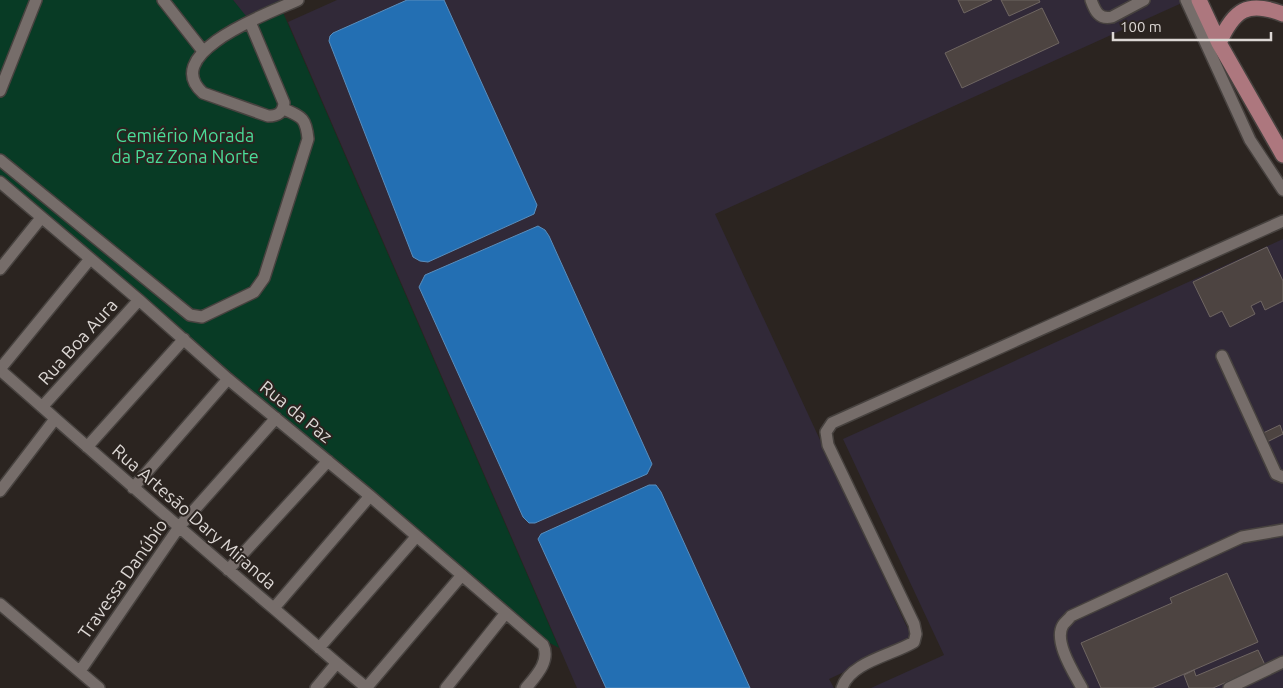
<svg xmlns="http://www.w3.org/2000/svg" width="1283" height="688" viewBox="0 0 1283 688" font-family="Ubuntu,sans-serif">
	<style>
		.industrial { fill: #312938 }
		.green { fill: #083b25 }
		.water { fill: #236fb3; stroke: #5a8ebd }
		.building { fill: #4d4441; stroke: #6f6662 }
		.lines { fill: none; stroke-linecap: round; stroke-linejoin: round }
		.minor-casing { stroke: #47423f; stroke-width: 14 }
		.major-casing { stroke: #47423f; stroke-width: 18 }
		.minor { stroke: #766d6a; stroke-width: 11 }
		.major { stroke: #ad777e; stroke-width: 15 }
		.labels { text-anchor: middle; stroke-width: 4; stroke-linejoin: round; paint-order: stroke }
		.park-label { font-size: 18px; fill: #4add99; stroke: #2b2420 }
		.street-label { font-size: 18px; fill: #dcd7d4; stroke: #2b2420 }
	</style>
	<rect width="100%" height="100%" fill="#2b2420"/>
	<path class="industrial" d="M233,0h48l-35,17z
		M337,0h846l1,2 -469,212 198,426 -84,39 5,9h-257l-289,-666z
		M1283,239v449h-412l73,-33 -101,-216z"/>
	<path class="green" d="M0,0h233l13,16 32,-15 281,647 -11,-6 -548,-466z"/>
	<path class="water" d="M407,0h37l93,205 -3,9 -106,48 -8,-1 -7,-4 -84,-216 1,-5 3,-3z
		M538,226l7,4 4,6 103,228 -5,10 -112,49h-6l-6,-6 -104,-230 6,-12z
		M649,485h7l5,7 89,196h-144l-68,-149 3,-5z"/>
	<path class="building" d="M958,0h34l-28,13z
		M1001,0h38l1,2 -31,14z
		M1042,8l17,35 -97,45 -17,-35z
		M1267,247l16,34v20l-18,9 -4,-9 -10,5 4,8 -25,13 -8,-16 -12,6 -17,-35z
		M1280,425l3,9 -18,9 -4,-9z
		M1227,573l31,69 -106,46h-51l-20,-45 91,-40 -2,-5z
		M1258,650l7,15 -52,23h-24l-5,-13 10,-5 2,6z"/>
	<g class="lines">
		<g class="minor-casing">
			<path id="minor" d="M163,0l40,51
				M1091,0c4,11 8,20 21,17l32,-17
				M1186,0l64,140 33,50
				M250,22l34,81c-1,10 -6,13 -16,13l-65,-23c-45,-40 68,-81 95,-93
				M0,91l36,-91
				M0,160l190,155 12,2 52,-25 10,-14 44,-139c-2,-21 -6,-22 -24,-30
				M0,182l139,118 89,79 142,117 173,149c8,16 -8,32 -17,43
				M0,269l41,-51
				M1222,356l54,118 7,3
				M0,369l90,-110
				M0,370c90,79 180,159 272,237 32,27 62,55 95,81
				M42,407l97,-107
				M87,447l97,-108
				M133,488l95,-109
				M0,491l55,-72
				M228,570l100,-109
				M0,604l99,84
				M274,608l96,-112
				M319,648l97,-111
				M80,671l99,-144 97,-109
				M367,687l95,-112
				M316,688l20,-24
				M446,688l59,-74
				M842,688c8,-26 51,-33 72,-46l2,-8 -2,-10 -86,-179 -2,-13 6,-9 451,-202
				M1082,688c-8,-15 -29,-47 -19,-63 2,-3 6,-6 8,-9l171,-79 41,-7
				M1229,688l54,-26"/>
		</g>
		<g class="major-casing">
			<path id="major" d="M1199,0l20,43 64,112
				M1219,43c15,-33 28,-43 64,-29"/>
		</g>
		<use href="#minor" class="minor"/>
		<use href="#major" class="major"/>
	</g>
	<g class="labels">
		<g class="park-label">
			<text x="185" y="142">Cemiério Morada<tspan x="185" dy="21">da Paz Zona Norte</tspan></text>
		</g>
		<g class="street-label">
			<text transform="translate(78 342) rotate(-48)" y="6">Rua Boa Aura</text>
			<text transform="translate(296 412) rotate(39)" y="6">Rua da Paz</text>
			<text transform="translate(194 517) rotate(41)" y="6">Rua Artesão Dary Miranda</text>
			<text transform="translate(123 579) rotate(-55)" y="6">Travessa Danúbio</text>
		</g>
	</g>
	<path d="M1113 32v8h158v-8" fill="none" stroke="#dcd7d4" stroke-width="2.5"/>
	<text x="1120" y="32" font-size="15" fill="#dcd7d4" stroke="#2b2420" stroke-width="4" paint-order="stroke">100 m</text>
</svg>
